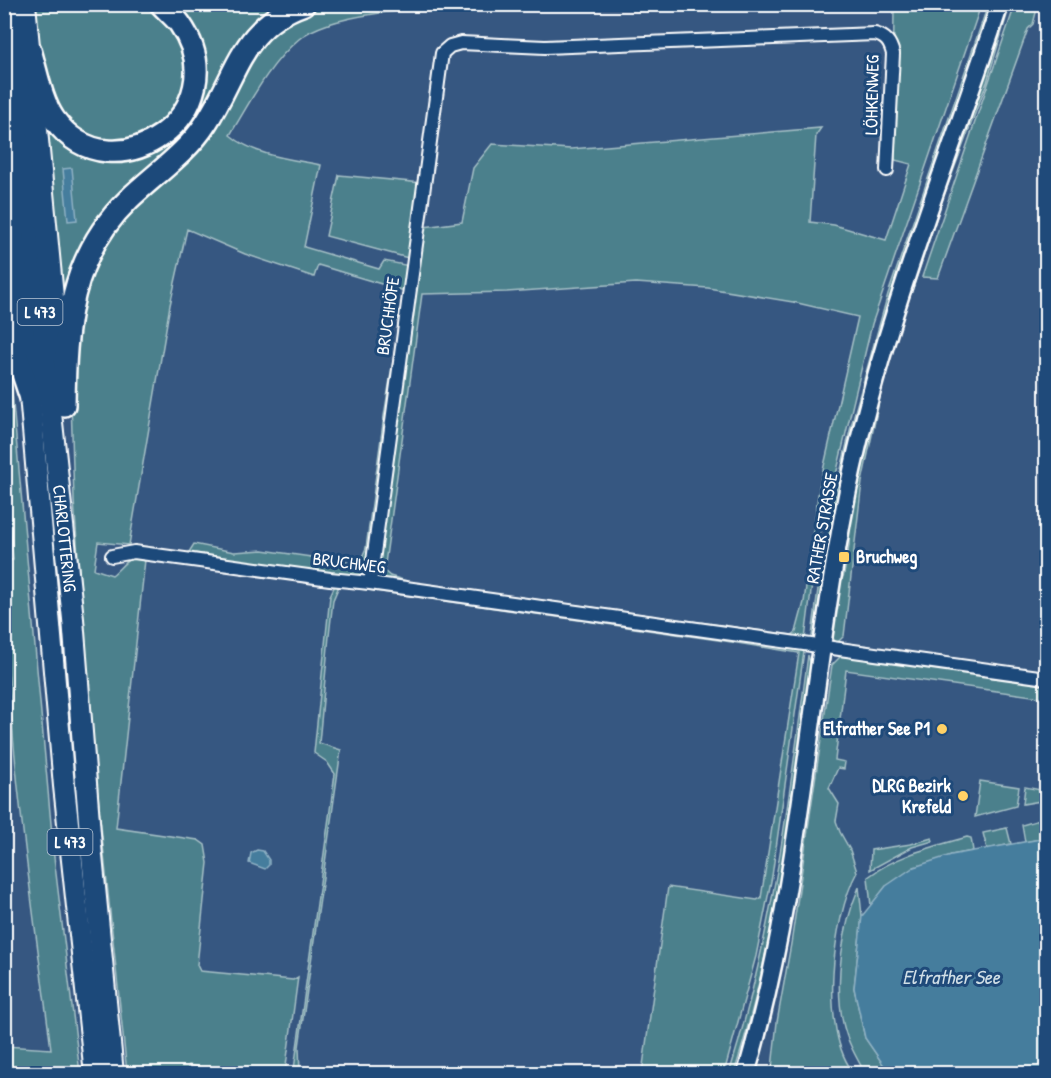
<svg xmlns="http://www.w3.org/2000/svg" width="1051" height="1078" viewBox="0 0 1051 1078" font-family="'Patrick Hand',sans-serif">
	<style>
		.green { fill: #4c808c; stroke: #a6c0c6; stroke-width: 1.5; fill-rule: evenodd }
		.water { fill: #447d9d; stroke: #8fb1c4; stroke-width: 1.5 }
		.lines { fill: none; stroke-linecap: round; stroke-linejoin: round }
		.minor-casing { stroke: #fff; stroke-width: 16 }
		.secondary-casing { stroke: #fff; stroke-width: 21 }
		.trunk-casing { stroke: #fff; stroke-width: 24 }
		.motorway-casing { stroke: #fff; stroke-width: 26 }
		.minor { stroke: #1f4a7a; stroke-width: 12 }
		.secondary { stroke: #1f4a7a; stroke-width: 16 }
		.trunk { stroke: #1f4a7a; stroke-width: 20 }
		.motorway { stroke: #1f4a7a; stroke-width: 21 }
		.poi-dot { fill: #ffd166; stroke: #1f4a7a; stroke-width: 2 }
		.labels { text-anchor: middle; stroke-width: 6; stroke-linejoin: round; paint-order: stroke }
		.shield { fill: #1f4a7a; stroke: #bcc9d7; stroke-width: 1.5 }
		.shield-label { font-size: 16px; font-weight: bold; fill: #fff }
		.street-label { font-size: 18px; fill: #fff; stroke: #1f4a7a }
		.poi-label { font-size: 18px; font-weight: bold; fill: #fff; stroke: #1f4a7a; text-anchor: end }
		.water-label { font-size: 20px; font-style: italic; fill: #d0dee6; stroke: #1f4a7a }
	</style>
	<rect width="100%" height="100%" fill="#365781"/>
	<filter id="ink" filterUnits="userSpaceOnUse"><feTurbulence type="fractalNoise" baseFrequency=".0167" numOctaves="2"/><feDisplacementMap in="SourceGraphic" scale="12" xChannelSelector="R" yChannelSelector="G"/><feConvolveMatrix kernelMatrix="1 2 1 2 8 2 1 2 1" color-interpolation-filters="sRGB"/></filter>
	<g filter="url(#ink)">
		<path class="green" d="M31,5h111c119,71 -31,214 -96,85 -4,-8 -4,-18 -5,-27 -3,-19 -6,-39 -10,-58z
			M165,5h122l-79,104 -59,68 -86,132 -18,-190 83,34 68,-63z
			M325,5h157c-45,3 -149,5 -183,34 -30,25 -49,63 -69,96 25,21 60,24 91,30l-17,82 75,22 5,-8 26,5 -2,26 -90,-27 -4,12 -69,-23 -58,-25 -17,76 -41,240 -31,-3 -4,27 18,6c11,-8 18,-24 33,-15l-29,268 82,12 7,5 3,18 -11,102 3,6 93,9 5,-3 -13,96h-55l-41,-8 -3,8h-59l-27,-256 -19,-220 -7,-96 -3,-101 7,-86 15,-47 17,-30 135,-168c26,-40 35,-47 80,-64z
			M894,5h87l-109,319 -43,180 -11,32 -13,103 -426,-59 -6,-8 51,-345 38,-5 11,-54 19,-24 79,5 250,-21 -5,7 -6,87 24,3 52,15 25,-76 -16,-4 -2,-32zM636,283l72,5 85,14 65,15 -39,171 -15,114 -8,30 -4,3 -382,-53 -20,-6 -6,-5 38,-277 85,-2z
			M988,5h4l-108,314 -17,59 -34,147 -5,13h-3l26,-112 37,-132z
			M1005,5h5l-23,77 -44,116 -32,96 -3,1z
			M1015,5h23l-5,19 -5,5 -90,249 -16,-1z
			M339,175l83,8 -10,76 -86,-23z
			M5,315l49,542 26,216h-19l-56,-7v-20l46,3c-21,-162 -46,-325 -47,-489h9l-9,-111z
			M400,317l-31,245c-4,8 -7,13 -16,16l-164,-26 5,-8 40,8 29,-2 96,14 7,-16 18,-132z
			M879,387l3,1 -20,94 -18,154 -7,7 -7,-8 5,-38 9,-23 5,-28 1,-36z
			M822,558h2c-1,20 0,63 -12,78z
			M340,583l459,66 5,2 -32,225 -16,80 -32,117h-82l26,-186 89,13 4,-2 38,-245 -74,-12 -386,-55 -6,14 -4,36 -10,107 22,7 -42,297 1,26h-4l-2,-4 3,-21 38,-274 -8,-12 -13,-9 16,-157 5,-11z
			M808,655l3,11c-18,137 -35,276 -77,407l-5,1c43,-137 61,-278 79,-419z
			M841,656l205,28v14l-200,-28 -11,90 10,2 -1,7 -6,-1 -9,20 10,16 -3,17 4,11 10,18 7,22c-25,46 -38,160 -3,201h-72l-10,-5 5,-46 14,-78 41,-279z
			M980,781l39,6 -3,19 -41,11z
			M1025,787l21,4v9l-23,4z
			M1046,818v20l-21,4 -3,-17z
			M1007,828l4,16 -24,5 -4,-16z
			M967,837l4,1 2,13 -22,4 -65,31 -15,20 -3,-29c29,-22 65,-30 99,-40z
			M932,838l1,3 -21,6 -42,23 1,-20 40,-6z
			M859,887l3,29 -8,72 11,50 22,32 8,3h-30c-9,-16 -18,-32 -22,-50 -9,-42 0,-98 16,-136z"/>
		<path class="water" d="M72,168l5,52 -9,1 -5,-52z
			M1046,838v235l-151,1 -8,-4 -22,-32 -11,-50 8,-72 24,-30 28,-19 37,-12z
			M257,850l6,1 6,9v5l-4,4 -16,-6 2,-10z"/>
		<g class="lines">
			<g class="minor-casing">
				<path id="minor" d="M112,556l22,-4 196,27 40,4 676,95
					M370,583l72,-530 8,-7 11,-3 84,4 330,-13c11,3 15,8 18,20l-6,116"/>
			</g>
			<g class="secondary-casing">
				<path id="secondary" d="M746,1074c56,-190 63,-390 102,-584 34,-167 99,-324 152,-486"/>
			</g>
			<g class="trunk-casing">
				<g id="trunk">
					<path id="s1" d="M10,4l16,175 47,440 18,227 22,228"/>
					<path d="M25,4l34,356"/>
					<path d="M4,146l26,249 34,391 31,288"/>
				</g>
			</g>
			<g class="motorway-casing">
				<path id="motorway" d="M30,50c7,23 11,50 24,69 59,82 187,-8 126,-95 -5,-7 -13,-13 -19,-20
					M4,257l10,90 16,48
					M64,405c1,-79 5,-148 65,-206 26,-25 58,-46 77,-76 32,-49 35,-97 98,-119"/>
			</g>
			<use href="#minor" class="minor"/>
			<use href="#secondary" class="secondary"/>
			<use href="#trunk" class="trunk"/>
			<use href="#motorway" class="motorway"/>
		</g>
	</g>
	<g class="poi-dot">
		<rect x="838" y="551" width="12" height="12" rx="3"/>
		<circle cx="942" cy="729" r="6"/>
		<circle cx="963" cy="796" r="6"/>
	</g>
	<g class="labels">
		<g class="shield">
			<rect x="17.5" y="299" width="45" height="26" rx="4.5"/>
			<rect x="47.5" y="829" width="45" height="26" rx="4.5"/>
		</g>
		<g class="shield-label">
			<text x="40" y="318">L 473</text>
			<text x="70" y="848">L 473</text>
		</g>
		<g class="street-label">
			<text transform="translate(872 95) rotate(-89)" y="6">LÖHKENWEG</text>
			<text transform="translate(388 316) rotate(-82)" y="6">BRUCHHÖFE</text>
			<text transform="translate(822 528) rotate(-80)" y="6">RATHER STRASSE</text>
			<text dy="6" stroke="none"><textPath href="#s1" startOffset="537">CHARLOTTERING</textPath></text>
			<text transform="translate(349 563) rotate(7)" y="6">BRUCHWEG</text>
		</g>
		<g class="poi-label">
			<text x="856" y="563" text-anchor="start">Bruchweg</text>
			<text x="930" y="735">Elfrather See P1</text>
			<text x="951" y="792">DLRG Bezirk<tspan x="951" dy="21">Krefeld</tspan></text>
		</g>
		<g class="water-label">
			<text x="951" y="984">Elfrather See</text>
		</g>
	</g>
	<rect width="1051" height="1078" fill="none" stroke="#1f4a7a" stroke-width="24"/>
	<rect x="12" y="12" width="1027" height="1054" fill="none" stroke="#fff" stroke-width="2" filter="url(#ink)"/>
</svg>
